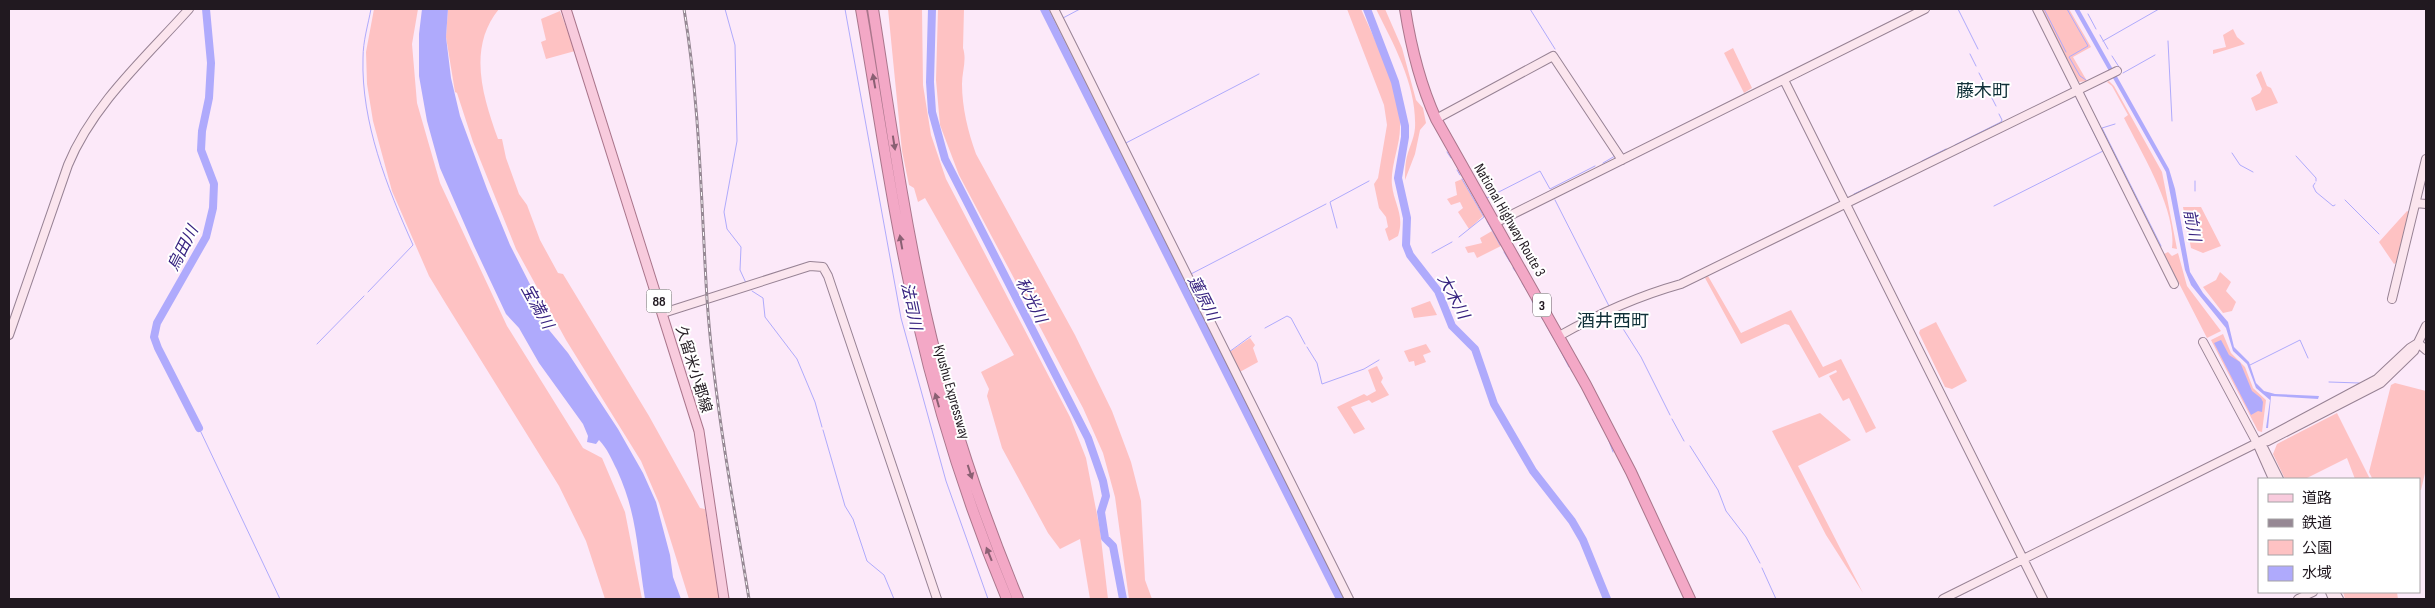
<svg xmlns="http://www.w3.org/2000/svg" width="2435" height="608" viewBox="0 0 2435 608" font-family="'Sofia Sans Condensed','Noto Sans JP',sans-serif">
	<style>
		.green { fill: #fec2c3 }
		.water { fill: #afaafc }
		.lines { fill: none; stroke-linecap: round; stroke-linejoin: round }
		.stream { stroke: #afaafc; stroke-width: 1 }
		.river { stroke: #afaafc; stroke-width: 8 }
		.secondary-casing { stroke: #978294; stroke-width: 10 }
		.primary-casing { stroke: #aa768c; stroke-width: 11 }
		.highway-casing { stroke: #aa768c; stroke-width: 12 }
		.secondary { stroke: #fbe5ee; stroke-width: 8 }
		.primary { stroke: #f8cbdd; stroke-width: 9 }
		.highway { stroke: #f3a8c6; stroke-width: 10 }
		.rail-casing { stroke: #968894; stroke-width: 3 }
		.rail { stroke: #fff; stroke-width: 1; stroke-dasharray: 4; stroke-linecap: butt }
		.oneway { fill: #8a6073 }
		.labels { text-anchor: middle; stroke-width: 4; stroke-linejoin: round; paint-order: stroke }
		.shield { fill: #fff; stroke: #645e63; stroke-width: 1 }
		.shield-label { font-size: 14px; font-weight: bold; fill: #211920 }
		.street-label { font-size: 15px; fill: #211920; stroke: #fff }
		.water-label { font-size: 16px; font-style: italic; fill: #382380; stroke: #fff }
		.quarter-label { font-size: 18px; fill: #103038; stroke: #fff }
	</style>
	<rect width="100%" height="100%" fill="#fce9f9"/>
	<path class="green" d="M374,9h44l-6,35 5,59 23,80 67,143 76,122 19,10 23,54 17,87h-37l-19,-58 -27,-55 -113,-182 -17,-28 -37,-85 -19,-70 -6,-37 -1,-32z
		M448,9h51c-32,39 -16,88 -1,130h4l4,19 13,36 8,11 13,35 18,33 5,1 86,142 51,92 5,1 15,90h-31l-30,-96 -18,-42 -75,-121 -50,-91 -43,-107 -16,-49 -2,-1 -9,-55z
		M888,9h34l1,76 8,50 15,44 124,238 16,41 14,72 8,69h-18l-10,-60 -20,10 -12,-16 -46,-85 -15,-52 2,-7 -8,-17 33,-17 -89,-157 -7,4 -4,-14 -5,-3 -7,-34z
		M938,9h26l-1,39c4,12 -1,24 -1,36 0,23 6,48 14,70l99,181 37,76 19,51 10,39 4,79 7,19h-23l-14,-102 -12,-44 -20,-45 -124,-233 -19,-50 -4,-45z
		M1347,9h14c14,32 41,83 39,119 0,17 -10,40 -8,57 2,19 13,30 6,51l-9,5 -4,-12 3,-2 -2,-10 -7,-9 -5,-24 4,-6 9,-53 -3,-20z
		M1376,9h9l17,39 14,52 7,8 3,15 -6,7 -5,24 -10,26c0,-6 0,-13 1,-19 2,-12 8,-21 9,-33 2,-42 -21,-83 -39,-119z
		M2042,9h27l22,38 -18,10 14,24 -8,1z
		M560,11l15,40 -29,8 -5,-17 5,-2 -5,-21z
		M2233,29l4,8 8,7 -32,10v-4l13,-3 -3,-12z
		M1733,48l19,40 -8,5 -20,-40z
		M2261,71l6,15 4,2 7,15 -22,8 -5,-13 9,-5 2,-4 -6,-14z
		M2109,81l5,5 48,86 15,77 -5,-1c5,-38 -31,-96 -48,-130l4,-3 -16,-29 -5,-4z
		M1462,179l21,37 -14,13 -11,-17 5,-4 -3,-6 -9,3 -4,-6 10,-4 -2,-13z
		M2183,207h18l20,39 -18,7 -12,-5z
		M2407,211l2,1 -13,51 -2,1 -15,-22z
		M1492,231l9,15 -24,12 -3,-6 -6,1 -3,-6 17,-4 -2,-5z
		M2168,252l4,4 6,-3 9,33 34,45 -14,7 -43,-84z
		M2220,272l11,10 -5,9 10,11 -4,9 -9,2 -20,-26 13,-7z
		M1708,276l33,57 50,-23 32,57 18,-8 35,69 -10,5 -17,-35 -6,3 -14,-25 8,-4 -1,-2 -17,8 -30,-53 -4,-1 -44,20 -36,-66z
		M1430,301l7,14 -23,3 -3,-10z
		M1936,322l31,59 -15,8 -7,-2 -26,-54 1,-3z
		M2223,334l8,19 14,14 8,21 13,12 -4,32 -4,-1 -47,-91z
		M1250,338l5,7 -2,3 5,14 -20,11 -10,-18 3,-4z
		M1426,344l5,8 -8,3 3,7 -11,4 -1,-5 -5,1 -5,-11z
		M1377,366l6,12 -2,4 8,13 -17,8 -3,-3 -18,7 14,22 -11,5 -17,-27 27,-13 3,2 9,-5 -8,-21z
		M2395,383l31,8v78l-5,21h-2v-11h-43l-4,-1 -3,-6 22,-87z
		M1820,413l31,27 -53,26 65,127 -37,-58 -54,-104z
		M2337,413l33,66h-15l-8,-21 -42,21h-20l-12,-25 4,-10z
		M2343,592h54l1,7h-53z"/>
	<path class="water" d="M422,9h26l-2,28 5,41 9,38 27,73 23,56 30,59v15l28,34 50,76 25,44 13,29 14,53 3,22 8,22h-36c-8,-48 -7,-83 -28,-129 -5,-10 -10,-22 -18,-30l-3,4 -9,-2 1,-6 -5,-12 -44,-61 -20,-35 -13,-14 -32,-68 -34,-78 -13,-47 -8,-45v-42z
		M2074,9h5l90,160 6,20 15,83 13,21 25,29 6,25 15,15 7,21 8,8 11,3 44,2 -1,3 -47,-3 -3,32h-2l4,-28 -14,-12 -9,-24 -14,-13 -7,-23 -35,-43 -6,-15 -19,-98z
		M2221,340l8,15 11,7 12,29 9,7 2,4 -1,10 -4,-1 -7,4 -37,-72z"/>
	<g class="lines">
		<path class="stream" d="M725,9l10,36 2,96 -13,71 3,17 14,18 -1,23 6,13
			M845,9l56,309 45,163 42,118
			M1530,9l25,40
			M1958,9l20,40
			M2044,9l22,43
			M2067,9l21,37 -19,11 11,19 6,4
			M2088,14l8,15
			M1063,18l17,-9
			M2100,35l8,14
			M2103,41l56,-32
			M2168,41l4,80
			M1970,54l6,12
			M2112,56l7,11
			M1979,73l17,33
			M2123,73l32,-18
			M1593,109l20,30
			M2115,124l-13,4 59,118
			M1124,144l135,-70
			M1955,145l46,-23 1,-2 -3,-6
			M1447,152l4,6
			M2232,153l8,12 13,7
			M2296,156l20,22v3
			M1922,161l24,-12
			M1603,163l12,-7
			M1457,170l3,5
			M2195,181v10
			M2315,183l-2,3 3,6 17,14 2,-1
			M1482,191l5,7 53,-27 10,18 45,-23
			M1854,194l61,-29
			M1555,200l54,106
			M2345,200l34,34
			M1994,206l109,-55 -26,-52
			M1487,221l13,24
			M1337,228l-7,-26 39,-21
			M1459,237l25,-20 -22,-38
			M1504,252l6,10
			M1432,253l20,-11
			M1513,268l3,4
			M1191,274l135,-70
			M1522,283l7,11
			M752,291l11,7 2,19 32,42 18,43 7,25
			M368,292l45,-47c-26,-58 -52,-123 -50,-187 0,-17 5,-33 8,-49
			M1532,301l11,19
			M1613,313l28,44 29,58
			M1546,325l8,14
			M1265,328l22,-12 4,2 14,26
			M317,344l47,-48
			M1557,344l12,23
			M1307,347l10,16 5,21 42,-15 15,-9
			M1229,352l22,-16
			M2250,365l50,-25 8,18
			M1571,370l3,4
			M2329,382l30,1
			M1583,390l12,24
			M1597,418l10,18
			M1672,419l12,22
			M199,428l81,171
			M823,430l22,76 8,13 14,42 17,14 10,24
			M1609,441l4,11
			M1690,446l28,44 8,21 20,26 14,26
			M1762,568l14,31"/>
		<path class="river" d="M932,9l-2,73 2,30 13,47 143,279 15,43 3,15 -5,16 4,26 8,8 10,53
			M1044,9l296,590
			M1367,9l28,73 10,44v11l-7,41 9,40 -1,27 4,10 28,36 14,35 23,23 19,55 39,67 39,50 11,19 24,59
			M199,428l-41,-80 -4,-11 3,-14 49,-86 7,-29 1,-24 -13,-34 1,-19 7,-33 2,-35 -5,-54"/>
		<g class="secondary-casing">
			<path id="secondary" d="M1054,9l295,590
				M2037,9l137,275
				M1784,80l259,519
				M1436,119l117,-63 69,104
				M2416,203l10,1
				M1495,223l430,-214
				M2392,299l34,-140
				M663,313l147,-47 13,1 5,9 109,323
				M9,335l59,-170c25,-61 78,-108 121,-156
				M1559,336c39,-22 79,-40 122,-52l436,-213
				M2203,342l54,101 16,36
				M2418,343l8,7
				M2257,443l7,6 15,30
				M2259,443l9,-2 113,-58 33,-32 12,-25
				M2330,592l3,7
				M2335,592l4,7
				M1943,599l314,-156 103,-55 17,-9 33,-31 8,-5
				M2298,599l15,-7"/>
		</g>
		<g class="primary-casing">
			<path id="primary" d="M566,9l133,422 25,168"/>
		</g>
		<g class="highway-casing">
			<path id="highway" d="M861,9c18,103 32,207 56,309 22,96 52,190 90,281
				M873,9c16,102 30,205 53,306 22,97 54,192 92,284
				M1405,9c6,38 15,75 31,110l150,266 45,87 59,127"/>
		</g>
		<use href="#secondary" class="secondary"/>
		<use href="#primary" class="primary"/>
		<use href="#highway" class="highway"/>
		<g class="rail-casing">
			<path id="rail" d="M684,9c16,96 17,193 23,290 7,101 26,201 42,300"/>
		</g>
		<use href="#rail" class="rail"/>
	</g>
	<defs><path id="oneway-solid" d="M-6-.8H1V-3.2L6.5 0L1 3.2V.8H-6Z" transform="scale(1.25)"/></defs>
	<g class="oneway">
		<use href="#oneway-solid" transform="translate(874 81) rotate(-100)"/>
		<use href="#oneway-solid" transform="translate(894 143) rotate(81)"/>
		<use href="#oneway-solid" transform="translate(901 242) rotate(-100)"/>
		<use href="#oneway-solid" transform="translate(937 400) rotate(-106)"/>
		<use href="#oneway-solid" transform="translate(970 472) rotate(72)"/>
		<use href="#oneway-solid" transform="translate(989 554) rotate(-112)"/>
	</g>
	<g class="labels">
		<g class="shield">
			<rect x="646.5" y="289.5" width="25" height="23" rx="4"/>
			<rect x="1533" y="293.5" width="18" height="23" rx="4"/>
		</g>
		<g class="shield-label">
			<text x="659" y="306">88</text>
			<text x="1542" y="310">3</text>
		</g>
		<g class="street-label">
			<text transform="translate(1510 220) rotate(60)" y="5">National Highway Route 3</text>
			<text transform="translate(694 369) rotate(73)" y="5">久留米小郡線</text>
			<text transform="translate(952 392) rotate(74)" y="5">Kyushu Expressway</text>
		</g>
		<g class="water-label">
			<text transform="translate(2193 225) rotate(79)" y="6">前川</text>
			<text transform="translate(182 248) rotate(-63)" y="6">烏田川</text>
			<text transform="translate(1454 296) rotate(62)" y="6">大木川</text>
			<text transform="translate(1204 298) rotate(63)" y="6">蓮原川</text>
			<text transform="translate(1032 300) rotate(63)" y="6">秋光川</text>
			<text transform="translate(538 306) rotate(61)" y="6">宝満川</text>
			<text transform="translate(912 306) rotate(78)" y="6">法司川</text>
		</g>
		<g class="quarter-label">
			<text x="1983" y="97">藤木町</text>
			<text x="1613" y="327">酒井西町</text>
		</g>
	</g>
	<rect width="2435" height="608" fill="none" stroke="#211920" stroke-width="20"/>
	<rect x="2258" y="478" width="162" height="115" fill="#ffffff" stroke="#a6a3a6"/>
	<rect x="2268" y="494" width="25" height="8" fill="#f8cbdd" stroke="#a6a3a6"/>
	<text x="2302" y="503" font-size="15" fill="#211920">道路</text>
	<rect x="2268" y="519" width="25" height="8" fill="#968894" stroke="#a6a3a6"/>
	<text x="2302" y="528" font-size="15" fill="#211920">鉄道</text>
	<rect x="2268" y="540" width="25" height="15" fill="#fec2c3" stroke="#a6a3a6"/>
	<text x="2302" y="553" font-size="15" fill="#211920">公園</text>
	<rect x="2268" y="566" width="25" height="15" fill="#afaafc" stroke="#a6a3a6"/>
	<text x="2302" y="578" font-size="15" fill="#211920">水域</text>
</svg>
